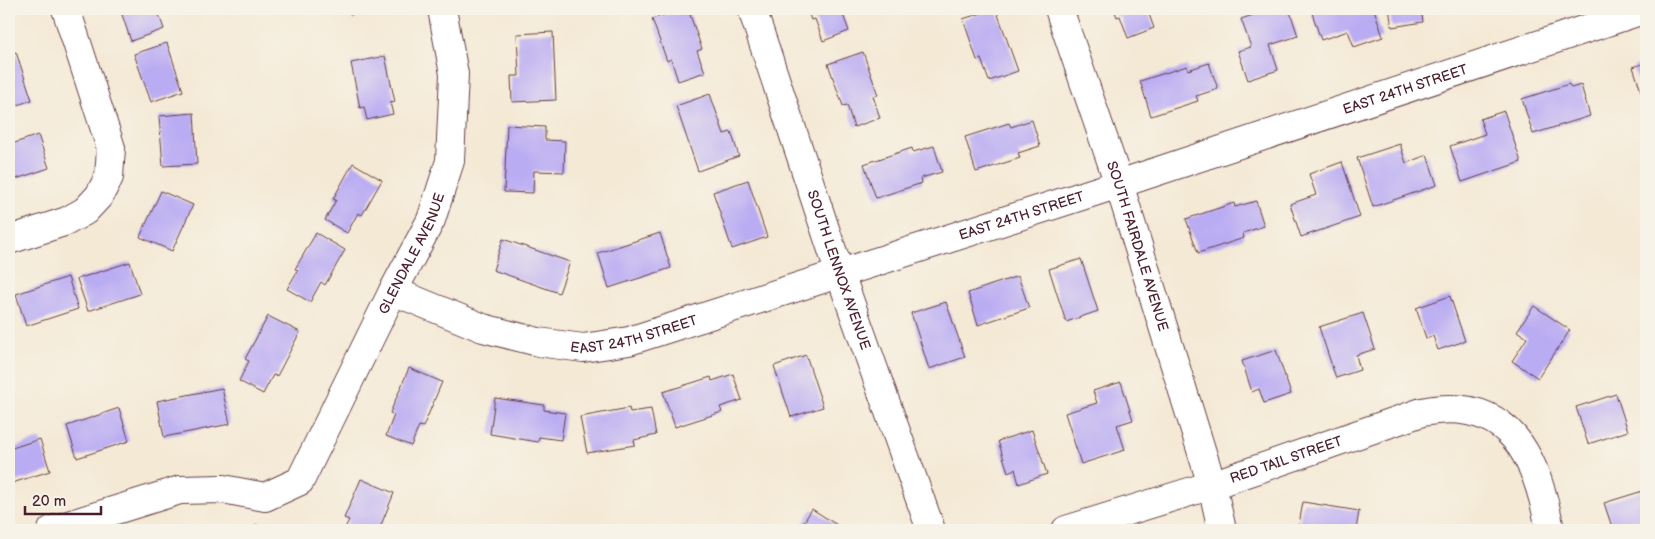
<svg xmlns="http://www.w3.org/2000/svg" width="1655" height="539" viewBox="0 0 1655 539" font-family="'Balsamiq Sans',sans-serif">
	<style>
		.building { fill: #baacf3 }
		.lines { fill: none; stroke-linecap: round; stroke-linejoin: round }
		.minor-casing { stroke: #643d44; stroke-width: 30 }
		.path { stroke: #643d44; stroke-width: 3; stroke-dasharray: 1 4; stroke-linecap: butt }
		.minor { stroke: #fff; stroke-width: 28 }
		.labels { text-anchor: middle; stroke-width: 4.5; stroke-linejoin: round; paint-order: stroke }
		.street-label { font-size: 14px; fill: #4a1f2b; stroke: #f7f3e8 }
	</style>
	<rect width="100%" height="100%" fill="#f7f3e8"/>
	<filter id="ink" filterUnits="userSpaceOnUse"><feTurbulence type="fractalNoise" baseFrequency=".02" numOctaves="2"/><feDisplacementMap in="SourceGraphic" scale="10" xChannelSelector="R" yChannelSelector="G"/><feConvolveMatrix kernelMatrix="1 2 1 2 8 2 1 2 1" color-interpolation-filters="sRGB"/></filter>
	<filter id="wash" filterUnits="userSpaceOnUse"><feTurbulence type="fractalNoise" baseFrequency=".0096" numOctaves="4" result="noise"/><feDisplacementMap in="SourceGraphic" scale="20" xChannelSelector="R" yChannelSelector="G"/><feGaussianBlur stdDeviation="1.12" result="paint"/><feColorMatrix in="noise" values="0 0 0 0 0 0 0 0 0 0 0 0 0 0 0 0 0 1.4 0 .05"/><feComposite in="paint" operator="in"/></filter>
	<g filter="url(#wash)">
		<rect width="100%" height="100%" fill="#f4e9d5"/>
		<g id="blocks">
			<path class="building" d="M120,9h37l7,20 -33,12z
				M348,9h18l-16,6z
				M681,9h7l14,40 -5,2 8,21 -27,9 -7,-22 -4,2 -15,-42z
				M807,9h34l8,22 -26,10 -8,-22 -4,1z
				M994,9h2l22,62 -29,10 -8,-22 -4,1 -14,-41z
				M1114,9h33l7,19 -26,10 -8,-22 -3,1z
				M1271,9h18l9,27 -28,9 8,25 -30,10 -10,-29 13,-4 -10,-28z
				M1314,9h60l9,28 -29,10 -6,-16 -27,9 -10,-30z
				M1389,9h32l2,13 -31,5z
				M553,32l3,68 -44,2 -1,-26h8l-2,-42z
				M167,43l16,48 -32,11 -17,-48z
				M16,52l16,48 -23,8v-54z
				M863,52l15,43 -5,1 7,22 -26,9 -7,-22 -4,1 -15,-42z
				M385,56l10,46 -5,1 3,11 -26,6 -3,-13 -4,1 -9,-45z
				M1209,63l9,26 -22,7 2,5 -47,15 -11,-35 47,-15 1,4z
				M1646,63v43l-13,-39z
				M1569,84l2,4 10,-3 9,31 -57,18 -11,-35z
				M710,94l14,40 7,-2 8,24 -41,15 -22,-65z
				M1504,111l17,51 -59,20 -12,-36 35,-12 -5,-15z
				M194,113l3,51 -34,2 -4,-50z
				M1032,120l8,26 -22,7 2,5 -44,14 -11,-35 44,-14 2,4z
				M507,125l38,2v13l20,1 -1,31 -30,-1 -1,22 -29,-1z
				M38,135l11,33 -36,12 -4,-12v-23z
				M1400,144l6,19 21,-8 10,30 -64,22 -16,-49z
				M934,146l8,26 -21,6 1,5 -46,15 -12,-34 48,-16 1,4z
				M1342,162l18,55 -59,20 -11,-33 26,-9 -7,-21z
				M353,163l29,17 -20,35 -4,-2 -11,20 -22,-13 11,-20 -3,-1z
				M748,180l19,57 -35,12 -19,-57z
				M161,191l32,14 -21,46 -32,-14z
				M1256,201l8,25 -21,7 1,5 -46,15 -12,-34 48,-16 1,4z
				M316,233l29,17 -20,35 -4,-3 -11,20 -23,-13 11,-19 -3,-1z
				M660,233l11,35 -62,20 -11,-35z
				M503,239l67,23 -11,31 -66,-23z
				M1081,259l17,52 -32,11 -17,-53z
				M130,262l10,32 -52,17 -11,-32z
				M1018,276l11,32 -51,17 -10,-32z
				M68,277l10,32 -52,17 -10,-32z
				M1450,296l15,45 -27,9 -5,-14 -7,2 -10,-30z
				M946,302l19,55 -36,12 -18,-56z
				M1534,306l36,24 -32,48 -26,-17 15,-23 -10,-7z
				M1363,313l12,36 -19,6 4,15 -24,8 -17,-51z
				M268,316l32,16 -23,44 -4,-1 -10,19 -24,-13 10,-20 -4,-2z
				M1276,350l15,44 -27,9 -5,-14 -7,3 -10,-31z
				M806,355l17,52 -32,10 -17,-51z
				M409,368l33,14 -19,45 -4,-1 -8,20 -25,-10 8,-21 -4,-2z
				M733,374l9,26 -22,7 2,5 -47,15 -12,-35 48,-15 1,4z
				M1121,382l12,38 -16,5 8,25 -44,14 -16,-51 32,-10 -4,-12z
				M222,388l8,36 -66,13 -7,-36z
				M1616,394l12,37 -40,13 -12,-37z
				M495,398l49,7v5l21,3 -4,27 -22,-3 -1,5 -48,-8z
				M119,408l10,33 -52,17 -10,-32z
				M629,408l1,4 21,-3 5,26 -22,5 1,5 -48,8 -7,-36z
				M1032,430l15,44 -28,10 -4,-15 -7,3 -10,-31z
				M40,439l10,32 -41,13v-35z
				M361,479l33,14 -15,37h-35l5,-10 -5,-2z
				M1646,490v40h-33l-9,-27z
				M1303,502l56,9 -3,19h-58z
				M812,509l25,16 -3,5h-35z"/>
		</g>
	</g>
	<g filter="url(#ink)">
		<use href="#blocks" fill-opacity="0" stroke="#643d44" stroke-width="1"/>
		<g class="lines">
			<g class="minor-casing">
				<g id="minor">
					<path id="s1" d="M752,9l88,265 91,256"/>
					<path id="s2" d="M1059,9l60,175 93,301 10,45"/>
					<path d="M9,240l58,-19 18,-10 14,-15 10,-19 2,-29 -45,-139"/>
					<path id="s3" d="M393,291l90,37 55,14 45,6 46,-7 490,-157 527,-175"/>
					<path id="s4" d="M52,530l128,-40 43,-1 42,8 35,-16 93,-190 38,-71 19,-59 4,-87 -12,-65"/>
					<path id="s5" d="M1066,530l146,-45 210,-73c87,-17 115,44 128,118"/>
				</g>
			</g>
			<path class="path" d="M255,530l3,-9"/>
			<use href="#minor" class="minor"/>
		</g>
	</g>
	<g class="labels">
		<g class="street-label">
			<text dy="5" stroke="none"><textPath href="#s3" startOffset="1062">EAST 24TH STREET</textPath></text>
			<text dy="5" stroke="none"><textPath href="#s3" startOffset="658">EAST 24TH STREET</textPath></text>
			<text dy="5" stroke="none"><textPath href="#s2" startOffset="250">SOUTH FAIRDALE AVENUE</textPath></text>
			<text dy="5" stroke="none"><textPath href="#s4" startOffset="512">GLENDALE AVENUE</textPath></text>
			<text dy="5" stroke="none"><textPath href="#s1" startOffset="275">SOUTH LENNOX AVENUE</textPath></text>
			<text dy="5" stroke="none"><textPath href="#s3" startOffset="252">EAST 24TH STREET</textPath></text>
			<text dy="5" stroke="none"><textPath href="#s5" startOffset="231">RED TAIL STREET</textPath></text>
		</g>
	</g>
	<rect width="1655" height="539" fill="none" stroke="#f7f3e8" stroke-width="30"/>
	<path d="M25 506v8h76v-8" fill="none" stroke="#4a1f2b" stroke-width="2.5"/>
	<text x="32" y="506" font-size="15" fill="#4a1f2b" stroke="#f7f3e8" stroke-width="4" paint-order="stroke">20 m</text>
</svg>
